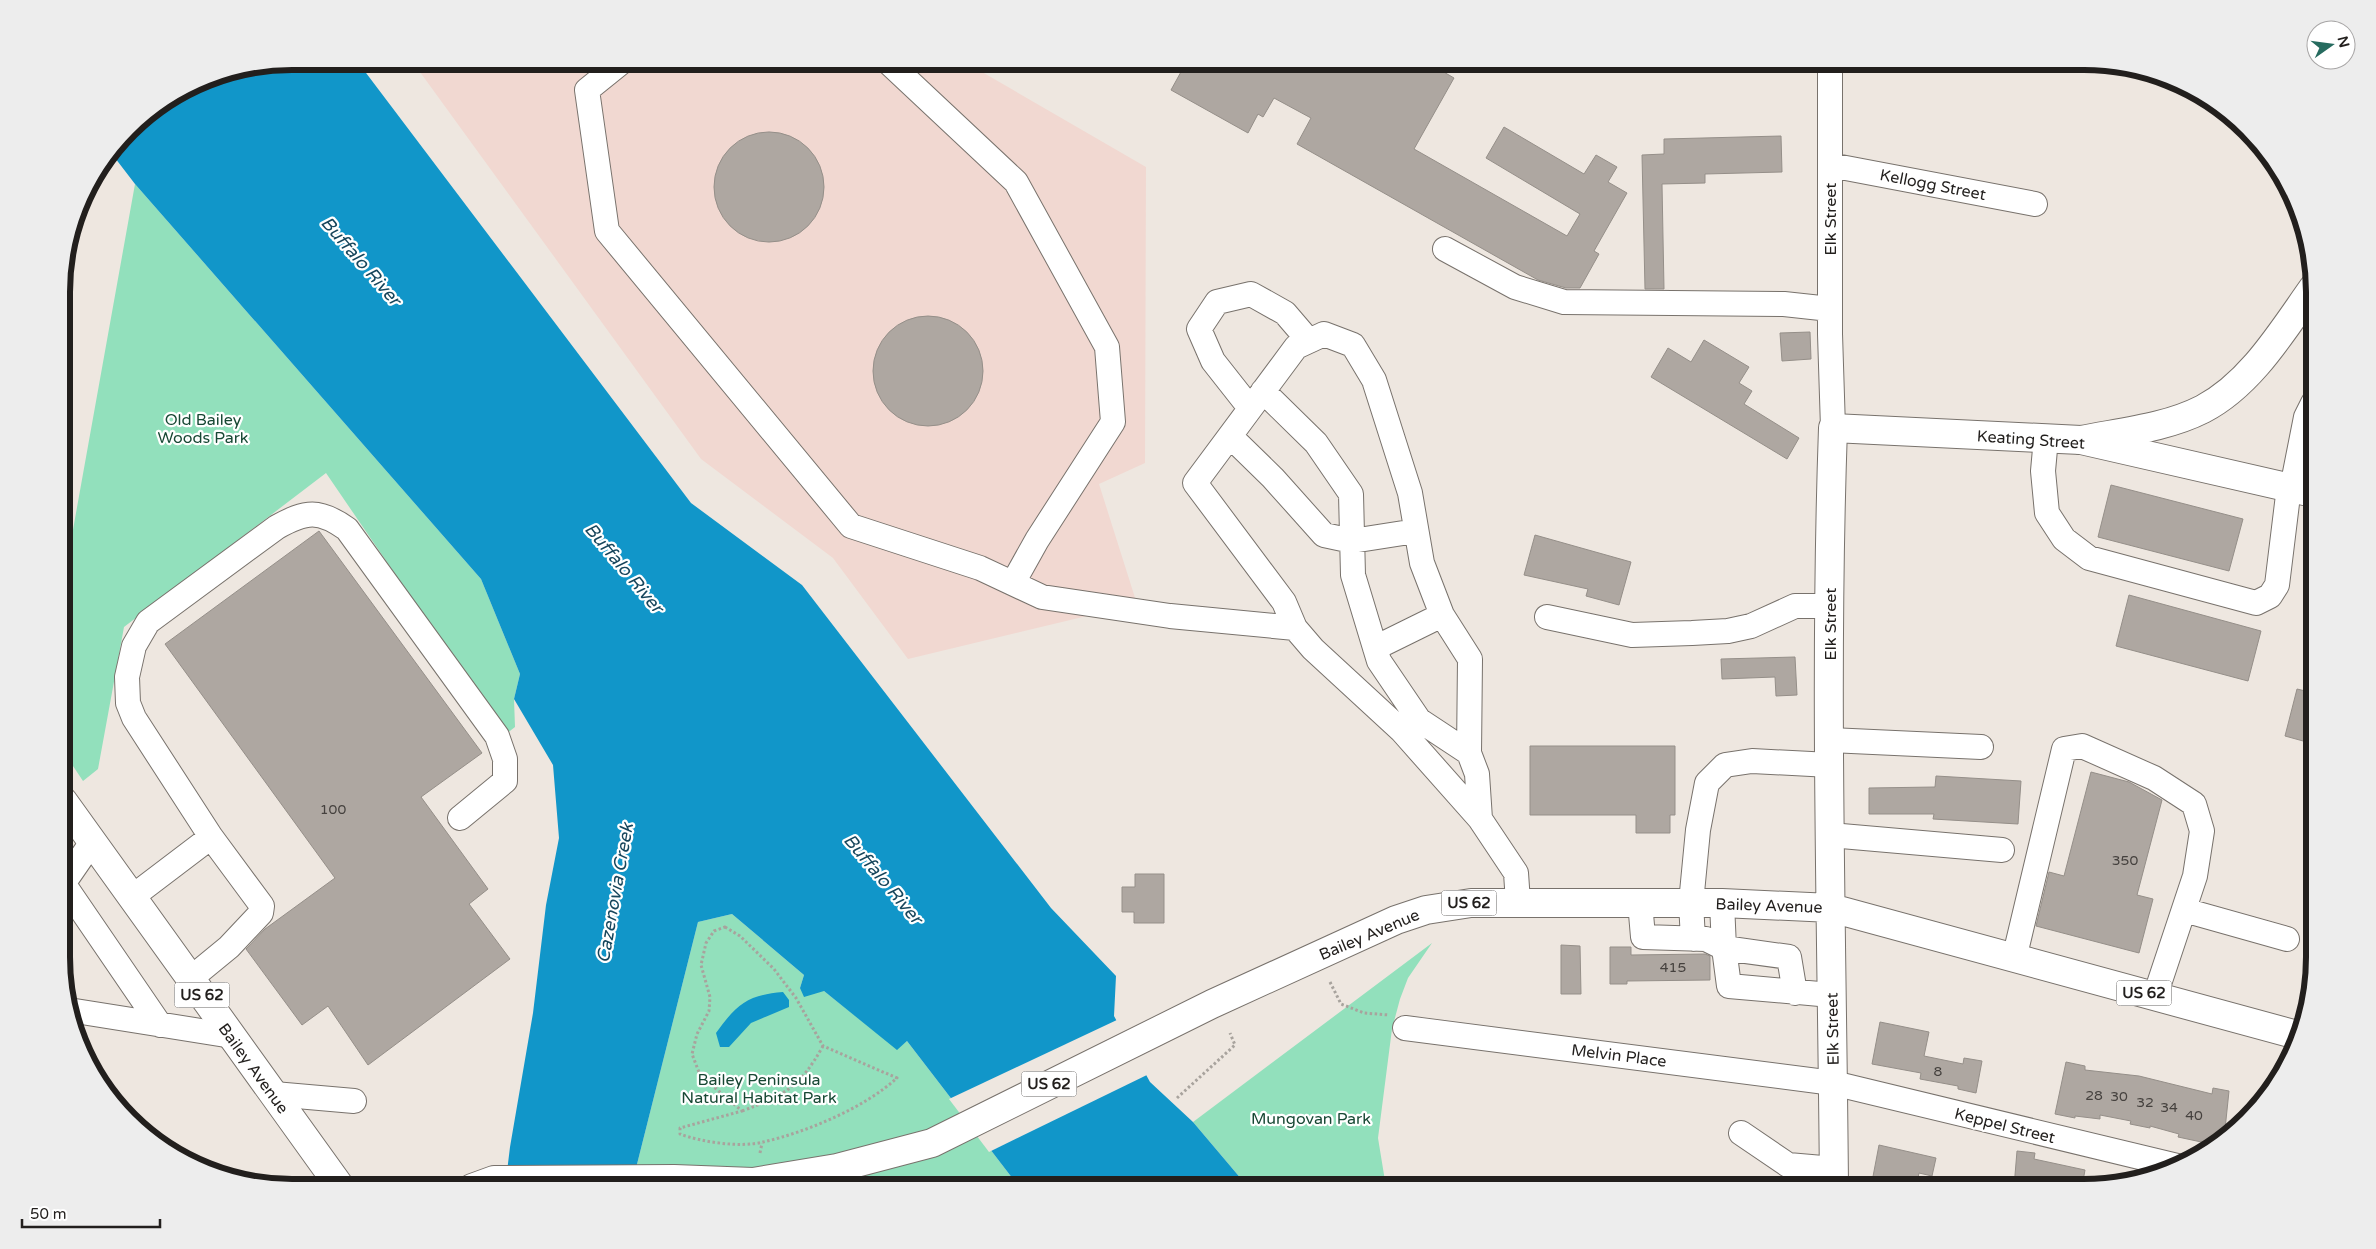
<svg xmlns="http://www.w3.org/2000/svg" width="2376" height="1249" viewBox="0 0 2376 1249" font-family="'Varela Round',sans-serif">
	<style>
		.industrial { fill: #f1d8d1 }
		.green { fill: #92e0bc }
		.water { fill: #1196c9 }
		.pier { fill: #eee7e0 }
		.building { fill: #aea7a1; stroke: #958f89 }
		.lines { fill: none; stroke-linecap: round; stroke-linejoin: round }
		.minor-casing { stroke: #78726c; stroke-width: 26 }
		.major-casing { stroke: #78726c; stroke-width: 30 }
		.highway-casing { stroke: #78726c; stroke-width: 30 }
		.path { stroke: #a8a39d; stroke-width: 3; stroke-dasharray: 2.5 2.5; stroke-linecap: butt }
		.minor { stroke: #fff; stroke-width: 24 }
		.major { stroke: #fff; stroke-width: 28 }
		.highway { stroke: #fff; stroke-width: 28 }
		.labels { text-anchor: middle; stroke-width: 4.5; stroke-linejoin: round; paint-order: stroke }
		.number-label { font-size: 14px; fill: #45413e }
		.shield { fill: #fff; stroke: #646261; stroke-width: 1 }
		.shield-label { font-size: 15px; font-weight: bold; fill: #221f1d }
		.street-label { font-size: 16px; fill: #221f1d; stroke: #fff }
		.park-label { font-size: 16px; fill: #174834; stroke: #fff }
		.water-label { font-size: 18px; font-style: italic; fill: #17465c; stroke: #fff }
		.rim { fill: none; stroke: #221f1d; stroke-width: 6 }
	</style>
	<rect width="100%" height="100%" fill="#eee7e0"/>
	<path class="industrial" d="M412,61h551l183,106 -1,296 -46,21 38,120 -229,55 -75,-101 -132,-99z"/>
	<path class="green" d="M135,184l346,395 39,95 -6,25 1,28 -10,8 -179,-262 -202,154 -26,142 -15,12 -20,-30 -1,-160z
		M732,914l72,61 -4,13 24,3 73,58 10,-8 113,147h-389l67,-266z
		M1432,943l-24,35 -8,21 -8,30 -14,109 8,49h-138l-55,-65z"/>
	<path class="water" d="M292,61h65l334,442 111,82 249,323 65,68 -2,40 36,66 43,40 55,65 -228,1 -113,-147 -10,9 -73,-59 -20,6 -4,-9 4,-13 -72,-61 -34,8 -67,266h-126l5,-41 23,-134 13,-108 13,-67 -6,-73 -39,-66 6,-25 -39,-95 -346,-395 -23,-30 28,-35 64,-40z
		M783,992l6,8v7l-38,16 -22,24h-9l-4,-14c21,-29 31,-38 67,-41z"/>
	<path class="pier" d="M1119,1019l30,55 -160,78 -40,-53z"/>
	<path class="building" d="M1187,61h238l29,17 -40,71 153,87 13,-22 -94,-56 18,-31 80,47 12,-19 21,12 -9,15 19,11 -33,58 5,3 -19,34h-14l-28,-8 -241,-136 14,-26 -37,-20 -11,19 -5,-3 -10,19 -77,-43z
		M714 187a55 55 0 1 1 110 0a55 55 0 1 1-110 0Z
		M1781,136l1,36 -77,2v9l-43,1 2,105h-19l-3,-134 22,-1v-15z
		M873 371a55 55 0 1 1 110 0a55 55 0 1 1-110 0Z
		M1810,332l1,27 -29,2 -2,-28z
		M1704,340l45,27 -10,16 13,8 -8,13 55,34 -12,21 -136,-82 17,-29 23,14z
		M2111,485l132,34 -14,52 -131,-34z
		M319,531l163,222 -61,44 67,92 -19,15 41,55 -142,106 -40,-59 -26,19 -56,-76 19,-20 70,-51 -170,-234z
		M1535,535l96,27 -12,43 -33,-9 2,-7 -64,-14z
		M2129,595l132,36 -13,50 -132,-35z
		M1795,657l2,38 -21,1 -1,-19 -53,2 -1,-20z
		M2297,689l17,4v51l-29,-8z
		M1530,746h145v69h-5v18h-34v-18h-106z
		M2091,772l38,10 33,18 -25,95 16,4 -14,54 -103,-27 13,-54 15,4z
		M1936,776l85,5 -3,43 -85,-5 1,-5h-65v-26l66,-1z
		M1135,874h29v49h-30v-11h-12v-25h13z
		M1561,945l19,1 1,48h-20z
		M1610,947h21v8l74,-1 5,2v24l-83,1v3h-17z
		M1880,1022l49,10 -5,24 39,8 1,-6 18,3 -6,32 -18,-4v-3l-38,-7 1,-6 -49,-9z
		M2066,1062l19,4v4l54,6 73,18 1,-6 16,3 -5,48 -20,14 2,-10 -28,-6 1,-3 -29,-8v2l-20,-4 1,-3 -31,-6v4l-25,-3v2l-20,-4z
		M1879,1145l57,13 -4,18 -13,-3 -3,14h-45z
		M2017,1151l18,2 -1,6 51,11 -3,17h-68z"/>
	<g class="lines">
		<g class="minor-casing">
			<path id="minor" d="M623,61l-36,29 20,141 244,295 129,42 62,29 128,19 125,12 18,21 89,82 78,88 36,54 2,29
				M887,61l129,121 91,165 6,75 -76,118 -24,43
				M1830,61v273l3,94
				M1830,165l205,39
				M1445,249l70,38 49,15 220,2 46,5
				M1263,391l53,52 35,51 2,81 26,86 40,59 50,33
				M1250,408l-37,-47 -14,-32 18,-27 34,-8 34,19 24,28
				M1230,436l43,42 51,57 28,6 64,-10
				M2046,438l-3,33 4,42 17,26 25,19 167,45 14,-7 7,-11 12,-98
				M2292,488l14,-71 7,-14
				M1547,617l85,18 60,-2 36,-2 23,-5 44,-20h35
				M1295,628l-11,-26 -89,-119 101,-136 28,-13 29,11 21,35 36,113 12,70 20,52 28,44 -1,94 8,21 3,45
				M1375,648l67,-33
				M1830,740l151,7
				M1830,835l172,15
				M211,837l-77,-119 -6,-15 -1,-26 7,-31 14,-24 129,-95c29,-16 42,-18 70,2l150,207 8,23v22l-45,37
				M63,883l97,142
				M63,884l29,-42
				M132,897l79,-60 51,69 -1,7 -32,34 -39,32
				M1640,902l3,35 63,2 18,9 65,9 6,36
				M1722,903l2,45 5,38 102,9
				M2184,910l103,29
				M1693,939l-2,-36 7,-73 9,-47 18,-18 27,-4 78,4
				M2014,959l50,-210 18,-3 72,32 40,26 8,27 -7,45 -40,120
				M69,1010l163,26
				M1405,1028l428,55 344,83
				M274,1094l80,7
				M1741,1133l47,32 46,4"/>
		</g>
		<g class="major-casing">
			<path id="major" d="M63,801l278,387
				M1834,1187c-2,-252 -10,-506 -1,-759l248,12 232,53
				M472,1188l22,-8 180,-1 79,3 84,-14 95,-25 280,-139 184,-84 30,-10 45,-7h251l109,5 466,127"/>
		</g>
		<g class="highway-casing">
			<path id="highway" d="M2081,440c40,-8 85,-12 122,-31 48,-25 80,-79 110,-121"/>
		</g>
		<path class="path" d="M725,927l15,9 34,33 22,29 27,48 74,32c-33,30 -90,54 -134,64 -22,6 -62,0 -83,-8v-6l62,-17 -42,-36 -8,-21 5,-20 12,-23 1,-14 -9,-32 5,-22 8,-12z
			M1330,982l11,22 23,9 25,2
			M1177,1098l58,-53 -5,-12
			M742,1111c43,-16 58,-24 81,-65
			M760,1153l2,-10"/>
		<use href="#minor" class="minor"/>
		<use href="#major" class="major"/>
		<use href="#highway" class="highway"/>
	</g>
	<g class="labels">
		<g class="number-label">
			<text x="333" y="814">100</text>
			<text x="2125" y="865">350</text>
			<text x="1673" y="972">415</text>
			<text x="1938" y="1076">8</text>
			<text x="2094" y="1100">28</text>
			<text x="2119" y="1101">30</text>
			<text x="2145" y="1107">32</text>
			<text x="2169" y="1112">34</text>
			<text x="2194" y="1120">40</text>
		</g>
		<g class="shield">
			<rect x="1441.5" y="890.5" width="55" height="25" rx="4"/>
			<rect x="2116.5" y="980.5" width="55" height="25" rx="4"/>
			<rect x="174.5" y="982.5" width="55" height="25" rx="4"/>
			<rect x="1021.5" y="1071.5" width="55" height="25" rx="4"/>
		</g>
		<g class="shield-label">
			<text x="1469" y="908">US 62</text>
			<text x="2144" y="998">US 62</text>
			<text x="202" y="1000">US 62</text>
			<text x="1049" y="1089">US 62</text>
		</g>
		<g class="street-label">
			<text transform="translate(1933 184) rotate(11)" y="6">Kellogg Street</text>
			<text transform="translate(1830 219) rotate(-90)" y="6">Elk Street</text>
			<text transform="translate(2031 439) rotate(4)" y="6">Keating Street</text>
			<text transform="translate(1830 624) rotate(-90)" y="6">Elk Street</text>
			<text transform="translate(1769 905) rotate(2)" y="6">Bailey Avenue</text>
			<text transform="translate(1369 934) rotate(-23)" y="6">Bailey Avenue</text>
			<text transform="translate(1832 1029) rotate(-91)" y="6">Elk Street</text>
			<text transform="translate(1619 1055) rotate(7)" y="6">Melvin Place</text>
			<text transform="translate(254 1068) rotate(54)" y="6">Bailey Avenue</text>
			<text transform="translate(2005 1125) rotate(14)" y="6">Keppel Street</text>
		</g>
		<g class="park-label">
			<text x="203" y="425">Old Bailey<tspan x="203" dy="18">Woods Park</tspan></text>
			<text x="759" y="1085">Bailey Peninsula<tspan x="759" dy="18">Natural Habitat Park</tspan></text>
			<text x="1311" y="1124">Mungovan Park</text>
		</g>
		<g class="water-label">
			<text transform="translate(361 261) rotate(49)" y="6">Buffalo River</text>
			<text transform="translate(624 568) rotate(50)" y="6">Buffalo River</text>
			<text transform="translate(883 879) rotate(50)" y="6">Buffalo River</text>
			<text transform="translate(615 893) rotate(-80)" y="6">Cazenovia Creek</text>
		</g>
	</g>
	<path d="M0 0H2376V1249H0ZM292 70H2084A222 222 0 0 1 2306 292V957A222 222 0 0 1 2084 1179H292A222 222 0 0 1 70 957V292A222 222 0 0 1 292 70Z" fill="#ededed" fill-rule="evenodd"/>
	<path class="rim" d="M292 70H2084A222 222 0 0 1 2306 292V957A222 222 0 0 1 2084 1179H292A222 222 0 0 1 70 957V292A222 222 0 0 1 292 70Z"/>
	<g transform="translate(2331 45) rotate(76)"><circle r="24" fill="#ffffff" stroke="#a7a5a5"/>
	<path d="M0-4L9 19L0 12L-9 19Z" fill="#266b5f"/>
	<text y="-8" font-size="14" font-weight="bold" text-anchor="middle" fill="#221f1d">N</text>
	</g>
	<path d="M22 1219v8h138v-8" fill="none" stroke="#221f1d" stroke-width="2.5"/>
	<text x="30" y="1219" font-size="15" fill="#221f1d" stroke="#ffffff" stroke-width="4" paint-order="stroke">50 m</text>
</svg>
